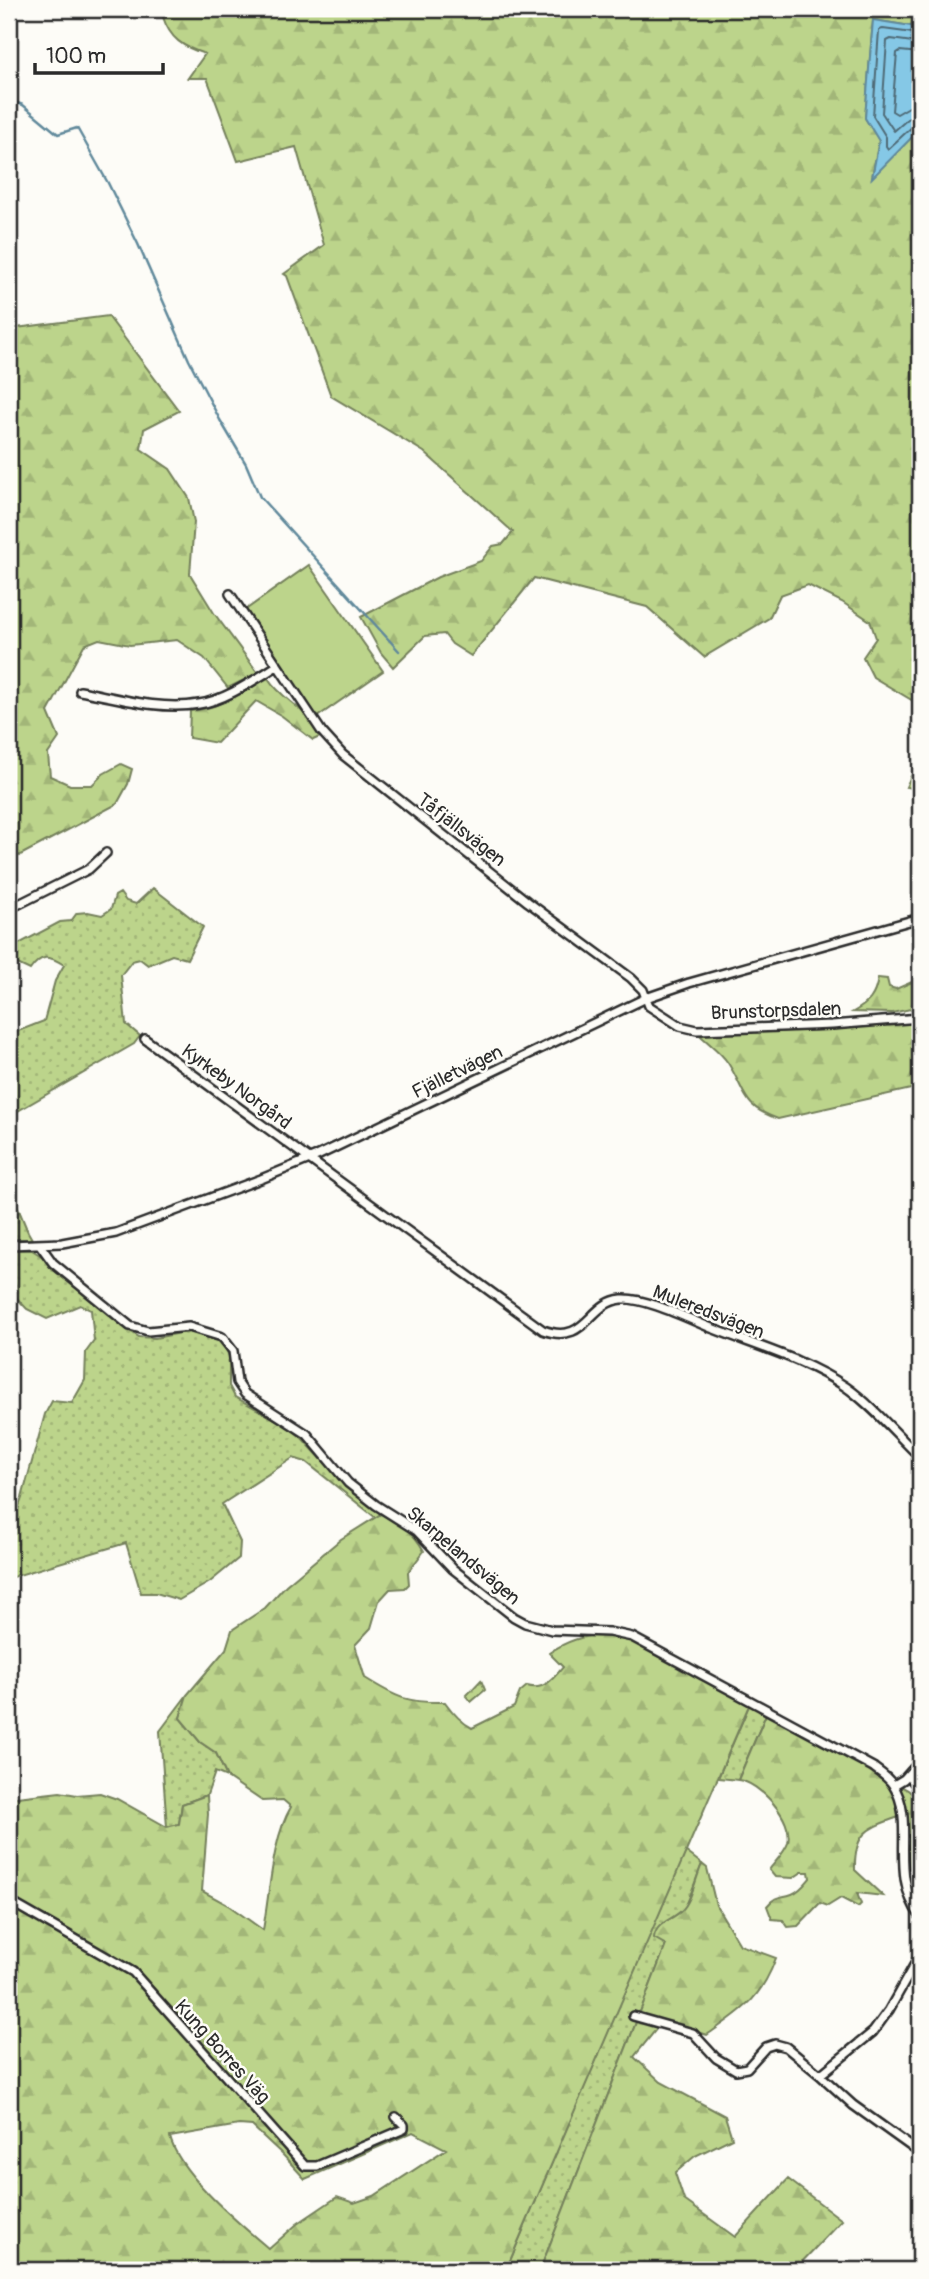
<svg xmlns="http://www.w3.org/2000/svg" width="929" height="2279" viewBox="0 0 929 2279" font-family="Pangolin,sans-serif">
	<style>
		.grass { fill: url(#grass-dots); stroke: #74805b; stroke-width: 2 }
		.forest { fill: url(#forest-firs); stroke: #74805b; stroke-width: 2; fill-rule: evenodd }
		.garden { fill: #bcd48b; stroke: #74805b; stroke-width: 2 }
		.water { fill: #85c8e6; stroke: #61899b; stroke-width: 2 }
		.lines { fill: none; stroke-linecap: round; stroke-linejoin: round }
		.shore { stroke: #4f6a76; stroke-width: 2 }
		.stream { stroke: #61899b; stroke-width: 2.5 }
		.minor-casing { stroke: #2b2b2b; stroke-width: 12 }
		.minor { stroke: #fdfcf7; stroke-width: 7 }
		.labels { text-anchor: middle; stroke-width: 5; stroke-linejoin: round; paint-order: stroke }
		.street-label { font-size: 19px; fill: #2b2b2b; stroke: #fdfcf7 }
	</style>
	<defs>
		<pattern id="grass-dots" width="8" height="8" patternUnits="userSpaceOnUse" patternTransform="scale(1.75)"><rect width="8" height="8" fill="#bcd48b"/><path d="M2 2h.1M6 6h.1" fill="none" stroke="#a2b678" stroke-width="1.8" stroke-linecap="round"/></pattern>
		<pattern id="forest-firs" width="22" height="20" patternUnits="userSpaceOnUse" patternTransform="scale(1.75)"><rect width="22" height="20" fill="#bcd48b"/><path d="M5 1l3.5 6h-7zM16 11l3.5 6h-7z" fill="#a2b678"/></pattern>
	</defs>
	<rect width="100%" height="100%" fill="#fdfcf7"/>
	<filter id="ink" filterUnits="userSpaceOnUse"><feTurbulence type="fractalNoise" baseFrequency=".0143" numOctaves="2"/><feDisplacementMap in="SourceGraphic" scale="14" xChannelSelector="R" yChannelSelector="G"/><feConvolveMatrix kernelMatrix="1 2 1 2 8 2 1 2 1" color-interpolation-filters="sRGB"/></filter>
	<g filter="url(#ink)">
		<path class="grass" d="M153,888l50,39 -16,32 -15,-4 -24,10 -8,-6 -8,2 -11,14 5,49 14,12 -6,8 -125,72v-77l9,-8 26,-10 11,-40 9,-16c-15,-10 -23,-11 -34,5l-21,-10v-11l51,-27 11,-1 6,-8 11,-1 14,3 9,-6 4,-13 5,-3 6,8 10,3z
			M9,1186l19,46 4,7h-23z
			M9,1249l23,1 11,7 81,70 15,10 16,1 31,-6 13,1 24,10 6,13v30l6,11 54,30 13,11 44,48 35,28 -5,4 -70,-56 -13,-4 -71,46 18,38 -1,16 -29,24 -31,18 -23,-7h-15l-15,-50 -117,35v-65l9,-4 4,-11 23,-84 7,-13 20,2 13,-23 1,-28 8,-11 -3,-31 -11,-5 -33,14 -20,-10 -14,-15 3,-9 -7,-11z
			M481,1680l4,10 -14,12 -5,-6z
			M187,1695l-7,23 20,24 16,11 11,24 -12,-5 -8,23 -25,9 -3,20 -12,3 -7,-96z
			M750,1703l17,9 -29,68 -20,-2z
			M685,1851l17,13 -17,45 -19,36 -126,325h-34z"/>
		<path class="forest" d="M167,9h753v16l-3,2 -44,-7 -8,98 14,22 -7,37 48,-48v576l-47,-28 -10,-20 13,-19 -6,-17 -28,-19 -34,-17 -28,10 -11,23 -65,39 -57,-50 -113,-29 -63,78 -19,-12 -8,-10 -19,2 -32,31 -12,-14 -20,-36 77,-40 43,-16 12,-15 10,-2 10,-12 -89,-80 -93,-56 -44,-120 -3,-2 40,-29 -28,-98 -58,14 -31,-83h-19l17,-24c-22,-7 -35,-15 -42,-37z
			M108,316l71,95 -35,18 -3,20 29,20 19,29 5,24 -4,52 24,39 44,60 -30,15 -24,-30 -27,-18 -47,5 -31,-6 -15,6 -36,67 11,26 -11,16 2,22 20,9h22l11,-11 18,-10 11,5 -4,15 -11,20 -108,57v-532z
			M268,678c15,24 39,28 52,59l-7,3 -31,-24 -26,-15 -39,42 -28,-5 1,-27c29,-2 52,-19 78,-33z
			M920,766v23l-14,-2 5,-11z
			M878,978l9,1 2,8 7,2 16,-7 8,9v16l-28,6 -39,-1c16,-9 22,-15 25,-34z
			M920,1020v67l-142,32c-37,-13 -31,-26 -50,-56 -7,-11 -19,-19 -28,-28z
			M381,1514c20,10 32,17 43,37l-16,21 1,12 -4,4 -15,1 -11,12 -8,27 -16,17 10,33c32,20 42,25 80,24 7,10 16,20 27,26l42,-21 6,-15 7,-6c17,5 26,-7 36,-19l-14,-14c26,-18 56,-23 87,-12 10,4 18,12 27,18 28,15 58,28 87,44l-244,567h-497v-472l51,-6 17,3 23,-2 17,6 50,28 12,-3 3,-20 25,-9 1,19 -6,77 26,14 35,25c7,-38 9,-91 28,-123l-8,-7 -21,1 -35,-24 -11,-24 -16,-11 -20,-24 7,-23 39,-46 6,-19 33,-22 21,-23 55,-46zM239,2125l13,1 31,29 22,24 108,-47 33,17 -72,47 -20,7 -17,-6 -40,27 -28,25c-29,-25 -90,-75 -99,-112z
			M767,1712l141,78 12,11v48l-11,21 -3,-56c-34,14 -52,13 -51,56l28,26 -26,-3 4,11 -3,3 -17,-9 -13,8 -8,-3 -22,23 -10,1 -5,-7 -11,-1 -5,-13c9,-11 14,-8 25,-12 8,-3 13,-10 18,-16l-1,-6h-7l-9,6 -18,-1 -6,-7c5,-7 16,-18 19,-27 6,-24 -29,-61 -50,-63z
			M702,1864l5,4 9,37 24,40 36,13c-16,43 -34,52 -69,77l-45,-13 -28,35 27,25 64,34 7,22 -37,18 -20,17 9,27 51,37 53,-58 54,41 -46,48 2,2h-258l126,-325 -12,-7c1,-15 18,-18 27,-27 11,-10 15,-34 21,-47z"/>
		<path class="garden" d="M309,565l74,106 -66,46 -73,-106z"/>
		<path class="water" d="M873,20l44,7 3,-2v104l-48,49 7,-37 -14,-23z"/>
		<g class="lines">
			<path class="shore" d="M920,34l-37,-5 -4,1 -6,86 13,21v9l2,3 25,-23 7,-1
				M920,43l-29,-4 -4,2 -5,72 12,18 15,-13 11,-2
				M920,53l-20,-2 -3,2 -5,58 5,3 12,-7 11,-2"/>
			<path class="stream" d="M9,100l14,5 35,29 19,-6 31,55 30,61 51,116 31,60 26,44 14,33 139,154"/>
			<g class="minor-casing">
				<path id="minor" d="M230,594l92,138 21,23 185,147 103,76 12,12 6,16 31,20 17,4 135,-5 88,-7
					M80,691c38,7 81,20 119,13 27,-4 55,-24 78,-38
					M9,909l80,-40 17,-16
					M145,1039l398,291c44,16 45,-28 79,-31 23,-2 69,21 92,30 43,17 93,31 132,58 26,18 51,48 74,70
					M9,1245l53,-2 54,-10 145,-54 56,-23 329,-158 43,-15 231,-65
					M40,1245l13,18 77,63 18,5 41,-4 33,10 11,14 4,31 8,12 62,40 41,49 28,22 41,26 36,38 61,48 11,6 27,7 57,2 23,5 241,130c7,5 16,11 20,18 24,37 -5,87 27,131
					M909,1775l11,16
					M894,1785l10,-6 16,-18
					M9,1901l124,71 172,194h12l87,-37v-4l-8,-8
					M633,2016l60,17 23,25 20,12 11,-2 19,-21 9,-3 11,3 34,28 53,-43 16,-22 31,-55
					M820,2075l33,30 67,48"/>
			</g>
			<use href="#minor" class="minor"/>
		</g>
	</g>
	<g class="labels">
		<g class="street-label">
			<text transform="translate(462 829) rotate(38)" y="7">Tåfjällsvägen</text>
			<text transform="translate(776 1010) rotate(-2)" y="7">Brunstorpsdalen</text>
			<text transform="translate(457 1071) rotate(-26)" y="7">Fjälletvägen</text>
			<text transform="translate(237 1086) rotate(36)" y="7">Kyrkeby Norgård</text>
			<text transform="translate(709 1311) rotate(21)" y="7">Muleredsvägen</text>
			<text transform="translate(464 1555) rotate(40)" y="7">Skarpelandsvägen</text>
			<text transform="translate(223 2051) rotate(48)" y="7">Kung Borres Väg</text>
		</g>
	</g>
	<rect width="929" height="2279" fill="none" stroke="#fdfcf7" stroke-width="35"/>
	<rect x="18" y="18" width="894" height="2244" fill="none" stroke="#2b2b2b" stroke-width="2.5" filter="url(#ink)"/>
	<path d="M35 63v10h128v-10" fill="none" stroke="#2b2b2b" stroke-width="3.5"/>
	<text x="46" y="63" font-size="21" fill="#2b2b2b" stroke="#fdfcf7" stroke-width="5" paint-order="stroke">100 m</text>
</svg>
